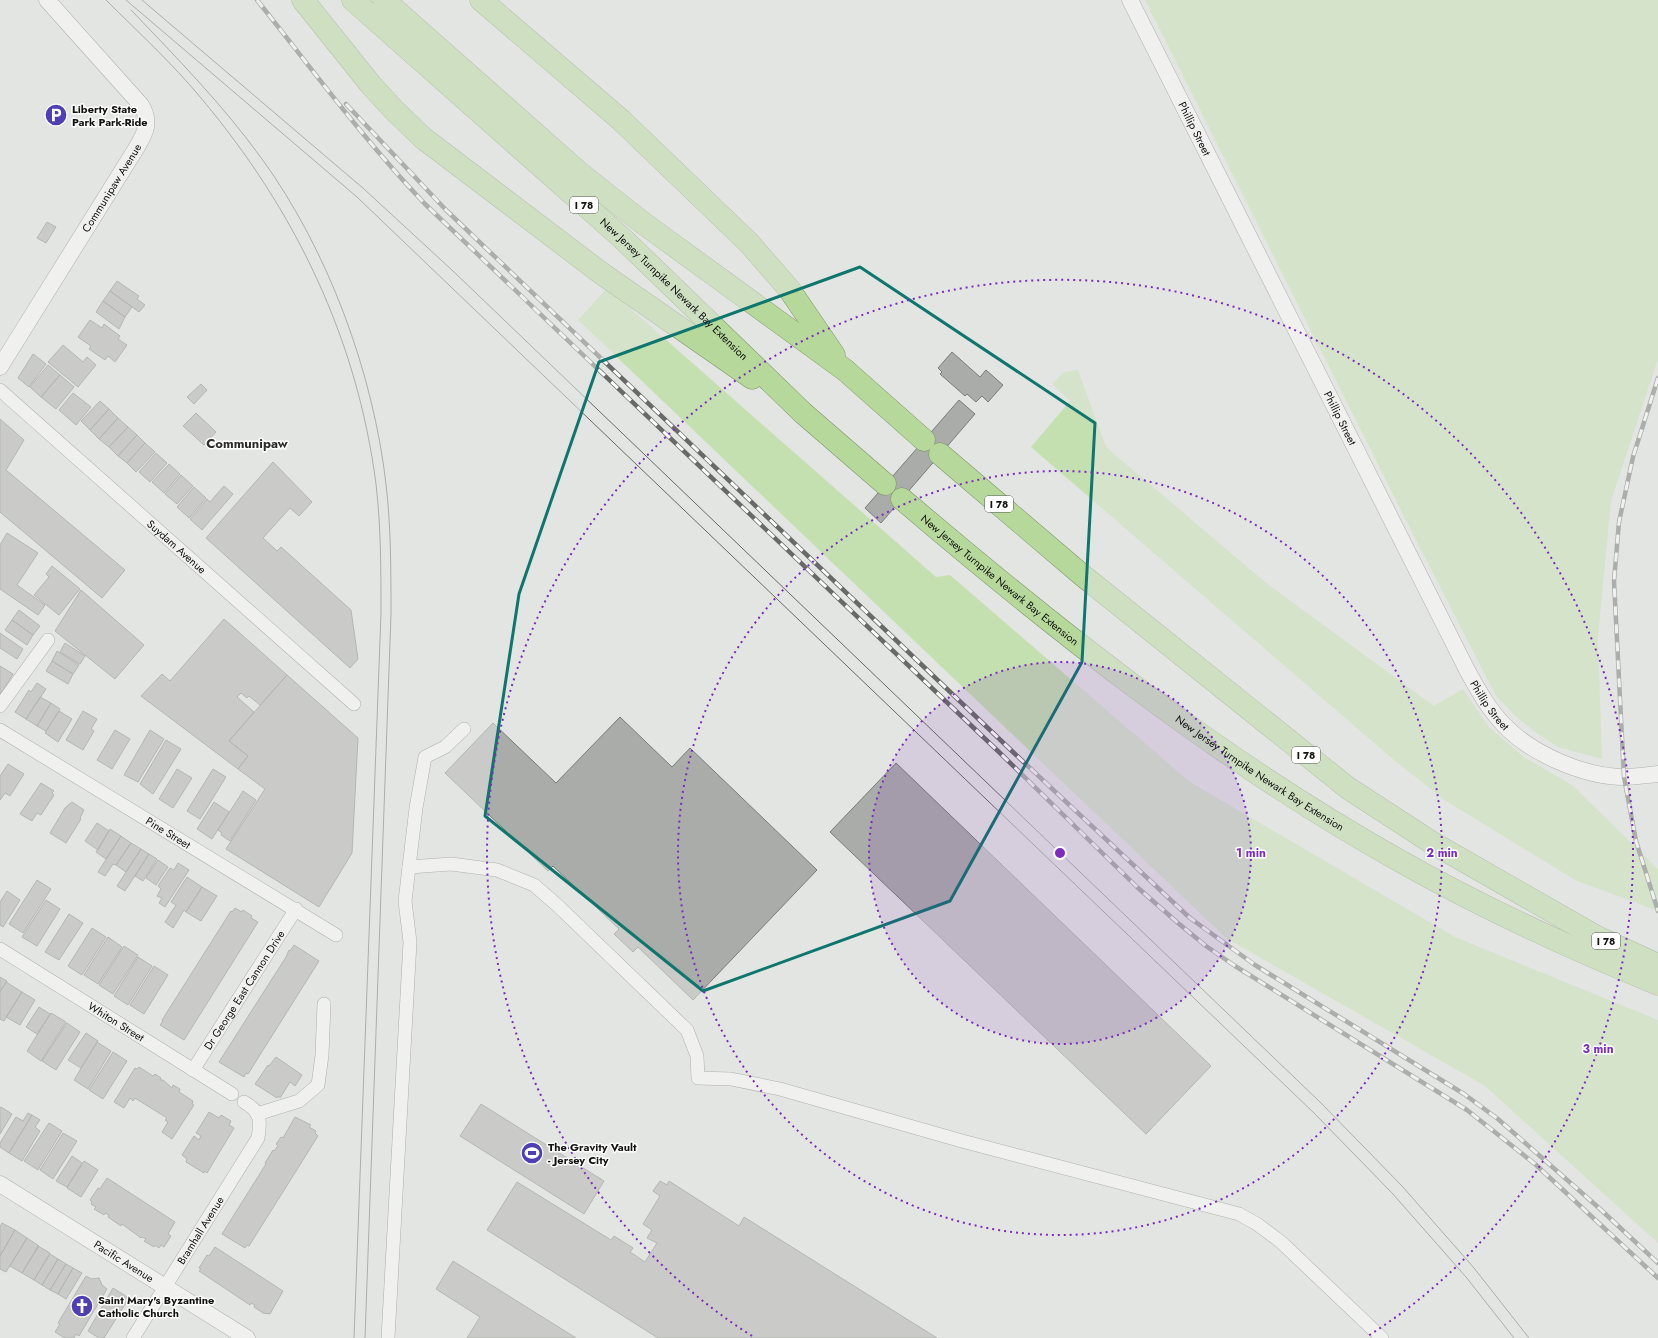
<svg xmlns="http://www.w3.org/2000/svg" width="1658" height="1338" viewBox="0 0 1658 1338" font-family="Jost,sans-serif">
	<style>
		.green { fill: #c4dfb0 }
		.building { fill: #aaaca9; stroke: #7a7c79 }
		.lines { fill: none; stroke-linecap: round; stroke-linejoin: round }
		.minor-casing { stroke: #6e6f6d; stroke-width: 14 }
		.tertiary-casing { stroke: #6e6f6d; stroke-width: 17 }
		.motorway-casing { stroke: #7d936b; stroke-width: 23 }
		.minor { stroke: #fff; stroke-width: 13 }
		.tertiary { stroke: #fff; stroke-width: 16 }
		.motorway { stroke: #b6d99b; stroke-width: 22 }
		.tram { stroke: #696a68; stroke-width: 1 }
		.rail-casing { stroke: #696a68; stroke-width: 4.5 }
		.rail { stroke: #fff; stroke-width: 3; stroke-dasharray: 9; stroke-linecap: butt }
		.marked { fill: none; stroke: #0f766e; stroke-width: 3; stroke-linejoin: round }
		.ring { fill: none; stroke: #7b2cbf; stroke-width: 2; stroke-dasharray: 2 4 }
		.labels { text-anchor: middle; stroke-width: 3; stroke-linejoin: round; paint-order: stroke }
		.shield { fill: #fff; stroke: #595958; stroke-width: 1 }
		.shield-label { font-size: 10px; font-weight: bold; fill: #121211 }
		.poi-label { font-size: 11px; font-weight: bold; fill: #121211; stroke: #fff; text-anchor: start }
		.street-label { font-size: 11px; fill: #121211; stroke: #fff }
		.quarter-label { font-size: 13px; font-weight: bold; fill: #2c2d2b; stroke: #fff }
		.centre { fill: #7b2cbf; stroke: #fff; stroke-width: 2 }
		.ring-label { font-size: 12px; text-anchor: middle; font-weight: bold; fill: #7b2cbf; stroke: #fff; stroke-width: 3; stroke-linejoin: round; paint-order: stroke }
	</style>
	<rect width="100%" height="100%" fill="#e3e5e2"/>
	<path class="green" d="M1145,0h513v359l-47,142 -13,136 4,122 -44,-12 -20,-13 -24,-19 -19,-21 -78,-152z
		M607,288l329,289 14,-2 240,207 265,155 203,83v223l-173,-157 -259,-148 -648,-618z
		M1078,370l28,77 159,135 169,124 29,-17 26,38 35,30 48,28 86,84v42l-83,-31 -129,-79 -51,-40 -364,-314 39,-46 -18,-17 12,-12z"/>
	<path class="building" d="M47,222l9,5 -10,16 -9,-5z
		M117,281l22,15 -2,3 8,6 -6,7 -29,-21z
		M110,291l22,16 -7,10 -22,-16z
		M103,301l22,16 -6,12 -23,-17z
		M90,320l12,8 2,-4 16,12 -2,3 9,6 -12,17 -7,-6 -3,4 -16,-11 2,-3 -13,-9z
		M63,345l20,17 4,-5 9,8 -18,22 -30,-25z
		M952,352l28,25 6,-7 17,15 -15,17 -6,-6 -6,6 -9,-8 -2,2 -25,-22 2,-2 -4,-4z
		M33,354l13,10 -17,23 -11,-9z
		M48,365l12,10 -19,22 -11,-10z
		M60,375l14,12 -18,22 -15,-12z
		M201,384l6,6 -13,14 -7,-7z
		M73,393l18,14 -15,18 -17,-15z
		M959,400l16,14 -94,109 -16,-15z
		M100,401l9,8 -19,21 -9,-9z
		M109,409l9,9 -19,21 -9,-9z
		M196,413l20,19 -12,13 -21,-19z
		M118,418l10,9 -19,20 -10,-8z
		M0,419l24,21 -18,30 119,100 -23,28 -102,-86z
		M128,427l9,8 -19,21 -9,-9z
		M137,435l8,8 -18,20 -9,-7z
		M145,443l10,9 -19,20 -9,-9z
		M156,453l11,10 -17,19 -11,-10z
		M273,462l39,40 -13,14 -9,-8 -27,30 14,13 4,-4 70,63 7,49 -8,9 -144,-130z
		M169,464l11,10 -16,19 -12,-11z
		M181,475l12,11 -16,18 -12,-10z
		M224,486l9,8 -31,36 -12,-11 17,-20 3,3z
		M194,487l12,11 -17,20 -12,-11z
		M7,533l31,20 -21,32 28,20 -7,10 -38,-26v-44z
		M52,566l28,23 -21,26 -25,-20 15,-18 -3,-3z
		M81,590l63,55 -29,34 -60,-48z
		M19,610l21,16 -7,9 -21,-15z
		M224,619l63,56 -27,30 -11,-9 -2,2 -6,-5 -4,4 17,15 -25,29 19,15 -10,13 -97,-73 21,-22 8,7z
		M12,620l21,15 -6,10 -22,-15z
		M0,633l23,16 -6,10 -17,-11z
		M65,643l20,13 -5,8 -20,-12z
		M57,651l22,14 -6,9 -21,-13z
		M52,661l21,13 -5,10 -22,-13z
		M0,666l13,8 -13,21z
		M287,675l71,63 -6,115 -33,54 -93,-58 39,-60 -27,-20 10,-13 -19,-15z
		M37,683l9,6 -20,30 -11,-7 14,-22 2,2z
		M40,697l11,6 -14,23 -11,-7z
		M51,703l9,6 -14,22 -9,-5z
		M59,711l13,8 -14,23 -13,-9z
		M83,711l14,8 -6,10 3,2 -11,19 -17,-10z
		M620,717l52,50 18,-19 127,122 -124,130 -55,-53 -5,5 -19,-18 5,-5 -66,-63 -5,5 -103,-98 48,-50 63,60z
		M115,730l15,9 -18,30 -15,-9z
		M150,730l14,9 -26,43 -14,-7z
		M166,740l15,9 -28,45 -13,-10z
		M896,763l315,303 -65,68 -316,-302z
		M8,764l16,10 -14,22 -5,-3 -5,7v-24z
		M177,769l15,9 -19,30 -14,-9z
		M213,769l13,8 -26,42 -13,-8z
		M41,783l13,8 -2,2 2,2 -13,20 -4,-2 -5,8 -12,-7z
		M243,791l13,9 -26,41 -9,-6 1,-2 -4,-3z
		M72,802l12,8 -4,8 1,1 -15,24 -16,-10 15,-25z
		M214,802l15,10 -17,27 -15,-10z
		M97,823l12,8 -11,19 -13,-9z
		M110,829l11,7 -15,23 -10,-7z
		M121,836l10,7 -15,22 -3,-1 -8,12 -7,-4z
		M131,843l10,6 -15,23 -10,-7z
		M141,849l8,5 -24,37 -8,-5z
		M149,854l8,5 -14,22 -8,-5z
		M158,860l10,7 -12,18 -10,-7z
		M178,863l11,7 -24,37 -6,-4 3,-5 -5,-2 4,-7 -3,-3 12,-18 4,2z
		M187,877l15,10 -16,25 -2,-2 -11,18 -8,-6 11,-17 -5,-3z
		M37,880l14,9 -28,44 -14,-9z
		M202,887l15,9 -16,25 -15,-9z
		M7,891l13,9 -17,27 -3,-2v-23z
		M46,900l14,9 -23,37 -15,-9z
		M235,908l7,4 1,-2 9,6 -1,2 7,4 -74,118 -24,-15 3,-4 -1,-1 69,-109 1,1z
		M69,914l14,9 -24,37 -14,-8z
		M92,928l14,9 -24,38 -14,-9z
		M108,937l14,10 -24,37 -14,-9z
		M294,945l25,16 -71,113 -2,-1 -2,4 -25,-15 67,-105 3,-7 1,1z
		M124,946l14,9 -25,39 -14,-9z
		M138,957l14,9 -24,39 -14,-9z
		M154,966l14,9 -24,39 -14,-9z
		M0,977l7,4 -7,11z
		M6,982l16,10 -18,29 -4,-2v-27z
		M22,992l13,8 -15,25 -14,-8z
		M39,1007l11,7 -13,20 -11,-7z
		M51,1013l15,9 -25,39 -14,-10z
		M67,1023l13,9 -24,38 -14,-9z
		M86,1033l12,8 -17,27 -13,-8z
		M97,1042l14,9 -23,38 -14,-9z
		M113,1052l14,9 -24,38 -14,-9z
		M276,1057l26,18 -7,11 -5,-4 -10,16 -2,-2 -1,2 -22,-14 13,-19 1,1z
		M139,1067l14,9 2,-2 6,4 -1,2h3l9,8 1,-3 7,4 -1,3 14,9 -1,3 2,1 -22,34 -10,-7 6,-10 -3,-2 2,-2 -32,-20 -2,3 -3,-3 -6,10 -10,-6 21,-34 2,1z
		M481,1104l123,77 -20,33 -124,-78z
		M1,1107l11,7 -12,20v-26z
		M209,1112l10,6 2,-3 10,6 -2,4 5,3 -27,45 -2,-2 -1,2 -18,-11 1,-3 -5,-4 12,-19 5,4 2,-4 -5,-3z
		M28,1113l4,2 -23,38 -9,-6v-4l16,-26 7,4z
		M32,1115l8,5 -5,7 5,4 -18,30 -13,-8z
		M295,1117l16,8 -2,2 7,4 -1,2 3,3 -69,110 -2,-1 -2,3 -23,-14 44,-70 -1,-1 8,-13 1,1 4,-5 -2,-2 5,-7 2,1z
		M49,1123l13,8 -24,39 -14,-9z
		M63,1133l14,8 -24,38 -13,-9z
		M72,1156l10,7 -15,24 -11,-6z
		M84,1161l14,9 -17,27 -14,-9z
		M107,1178l68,44 -7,12 3,2 -7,11 -3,-2 -2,3 -4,-3 -1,2 -10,-6 2,-2 -4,-2 -1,1 -19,-14 -1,2 -13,-9 1,-2 -4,-2 -1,2 -10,-6 2,-2 -5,-3 1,-2 -2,-2 8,-12 2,1z
		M660,1181l7,4 2,-4 70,45 5,-9 193,121h-279l-171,-108 30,-48 94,58 3,-4 19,12 -3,4 15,10 12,-19 -10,-5 5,-8 -9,-6 17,-28 -7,-5z
		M2,1223l13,7 -15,26v-29z
		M15,1230l12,8 -21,34 -6,-3v-13z
		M27,1238l12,8 -17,27 -12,-7z
		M38,1246l12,7 -16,27 -12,-7z
		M215,1247l68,44 -13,23 -7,-1 -9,-6 1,-2 -4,-2 -1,2 -51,-34 2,-2 -2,-1 8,-13 2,1z
		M50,1254l8,5 -16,26 -8,-5z
		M58,1259l8,5 -16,26 -8,-5z
		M453,1261l123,77h-109l13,-21 -44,-28z
		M66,1264l7,4 -15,26 -8,-4z
		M73,1268l9,5 -16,26 -8,-5z
		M86,1276l5,3 8,-1 3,7 5,4 -28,47 -3,-2 -2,4h-9l-10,-6 5,-8 -2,-1z
		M113,1288l16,10 -25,40h-5l-11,-7z"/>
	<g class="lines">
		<g class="minor-casing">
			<g id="minor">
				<path id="s1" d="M0,390l354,314"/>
				<path d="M0,706l48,-66"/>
				<path id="s2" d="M0,730l336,205"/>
				<path d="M409,867l42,-3 46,6 37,15 23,20 130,125 10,26 1,22 33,1 49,10 182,52 277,73 18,10 24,18 101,96"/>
				<path id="s3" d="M0,949l232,145"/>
				<path id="s4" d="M193,1070l103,-161"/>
				<path d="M257,1114l42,-13 19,-16 4,-30 2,-51"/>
				<path id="s5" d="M133,1338l125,-200c3,-18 3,-26 -14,-36"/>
				<path d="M388,1338l22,-396 -5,-41 11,-93 9,-51 20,-10 19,-18"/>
			</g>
		</g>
		<g class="tertiary-casing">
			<g id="tertiary">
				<path id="s6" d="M1130,0l337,670c11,20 22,40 38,56 27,28 80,51 119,51 12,0 23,-2 34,-3"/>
				<path id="s7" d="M0,367l137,-220c9,-15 14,-26 4,-42l-94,-105"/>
				<path id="s8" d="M0,1184l247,154"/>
			</g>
		</g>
		<g class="motorway-casing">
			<g id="motorway">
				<path d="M303,0l68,85 23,25 29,28 178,135 151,105"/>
				<path id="s9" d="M353,0l269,238 181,175 82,71"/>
				<path d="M384,0l198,175 61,48 202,147 79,70"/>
				<path d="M481,0l140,120 128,123 40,46 45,66"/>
				<path d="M940,454l142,121 266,213 83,54 138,79 28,16 61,28"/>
				<path id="s10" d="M902,499c156,133 319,262 498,362 83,47 170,87 258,123"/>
			</g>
		</g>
		<use href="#minor" class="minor"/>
		<use href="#tertiary" class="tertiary"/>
		<use href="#motorway" class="motorway"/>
		<path class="tram" d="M106,0c32,32 66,63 95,98 94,112 156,240 175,386 5,43 5,86 5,129l-27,725
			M126,0l231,197 957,916 78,80 74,84 48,61
			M142,0l222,189 89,82 868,832 81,83 72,82 55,70
			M131,10c46,48 92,95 131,149 66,91 111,213 124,325 5,43 5,86 5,130l-26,724"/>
		<g class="rail-casing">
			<path id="rail" d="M257,0c55,69 107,140 168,204l575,549 137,134 41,36 28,23 29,20 232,144 68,54 123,114
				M346,104l100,106 568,543 176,165 65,47 209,129 34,25 101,89 59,55
				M1658,378l-25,79 -14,65 -5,59 10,196 12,64 22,70"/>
		</g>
		<use href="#rail" class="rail"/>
	</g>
	<path d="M0 0H1658V1338H0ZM860,267l235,156 -13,239 -132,239 -247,90 -218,-175 34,-222 80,-232z" fill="#e3e5e2" fill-opacity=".55" fill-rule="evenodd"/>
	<path class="marked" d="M860,267l235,156 -13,239 -132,239 -247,90 -218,-175 34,-222 80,-232z"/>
	<circle cx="1060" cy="853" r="191" fill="#7b2cbf" fill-opacity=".12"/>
	<g class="ring">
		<circle cx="1060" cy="853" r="191"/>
		<circle cx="1060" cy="853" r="382"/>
		<path d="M752 1336A573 573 0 1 1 1368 1336"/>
	</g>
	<defs>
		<g id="parking-disc" transform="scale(1.15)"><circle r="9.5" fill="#4e3fb6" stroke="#fff"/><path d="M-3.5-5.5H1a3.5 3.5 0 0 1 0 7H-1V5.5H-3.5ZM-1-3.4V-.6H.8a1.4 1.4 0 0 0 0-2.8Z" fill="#fff"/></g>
		<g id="stadium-disc" transform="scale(1.15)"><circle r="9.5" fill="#4e3fb6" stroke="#fff"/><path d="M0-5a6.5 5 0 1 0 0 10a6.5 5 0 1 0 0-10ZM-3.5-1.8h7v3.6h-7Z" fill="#fff"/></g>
		<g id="church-disc" transform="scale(1.15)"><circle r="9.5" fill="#4e3fb6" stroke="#fff"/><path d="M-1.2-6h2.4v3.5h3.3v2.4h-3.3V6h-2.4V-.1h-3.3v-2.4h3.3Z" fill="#fff"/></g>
	</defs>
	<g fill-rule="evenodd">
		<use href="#parking-disc" x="56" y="115"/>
		<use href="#stadium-disc" x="532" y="1153"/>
		<use href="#church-disc" x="82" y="1306"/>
	</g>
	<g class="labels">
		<g class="shield">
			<rect x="570" y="197" width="28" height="16" rx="3"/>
			<rect x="985" y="496" width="28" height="16" rx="3"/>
			<rect x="1292" y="747" width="28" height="16" rx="3"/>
			<rect x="1592" y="933" width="28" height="16" rx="3"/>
		</g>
		<g class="shield-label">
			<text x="584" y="209">I 78</text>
			<text x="999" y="508">I 78</text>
			<text x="1306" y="759">I 78</text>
			<text x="1606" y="945">I 78</text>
		</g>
		<g class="poi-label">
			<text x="72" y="113">Liberty State<tspan x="72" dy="13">Park Park-Ride</tspan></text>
			<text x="548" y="1151">The Gravity Vault<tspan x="548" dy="13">- Jersey City</tspan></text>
			<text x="98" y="1304">Saint Mary's Byzantine<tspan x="98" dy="13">Catholic Church</tspan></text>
		</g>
		<g class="street-label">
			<text dy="4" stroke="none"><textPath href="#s6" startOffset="144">Phillip Street</textPath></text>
			<text dy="4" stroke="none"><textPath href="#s7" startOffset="211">Communipaw Avenue</textPath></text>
			<text dy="4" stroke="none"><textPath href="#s9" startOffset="432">New Jersey Turnpike Newark Bay Extension</textPath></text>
			<text dy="4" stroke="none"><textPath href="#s6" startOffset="468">Phillip Street</textPath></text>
			<text dy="4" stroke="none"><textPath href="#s1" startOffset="236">Suydam Avenue</textPath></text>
			<text dy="4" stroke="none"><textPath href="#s10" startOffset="127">New Jersey Turnpike Newark Bay Extension</textPath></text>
			<text dy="4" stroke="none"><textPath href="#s6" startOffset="792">Phillip Street</textPath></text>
			<text dy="4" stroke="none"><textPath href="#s10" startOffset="451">New Jersey Turnpike Newark Bay Extension</textPath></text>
			<text dy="4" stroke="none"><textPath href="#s2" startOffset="197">Pine Street</textPath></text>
			<text dy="4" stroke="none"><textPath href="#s4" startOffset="95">Dr George East Cannon Drive</textPath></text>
			<text dy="4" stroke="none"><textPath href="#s3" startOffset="137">Whiton Street</textPath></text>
			<text dy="4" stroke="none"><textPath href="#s5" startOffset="127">Bramhall Avenue</textPath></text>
			<text dy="4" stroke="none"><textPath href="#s8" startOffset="146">Pacific Avenue</textPath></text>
		</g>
		<g class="quarter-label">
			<text x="247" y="448">Communipaw</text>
		</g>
	</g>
	<circle cx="1060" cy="853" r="6" class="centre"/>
	<g class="ring-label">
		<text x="1251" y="857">1 min</text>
		<text x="1442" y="857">2 min</text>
		<text x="1598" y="1053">3 min</text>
	</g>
</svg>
